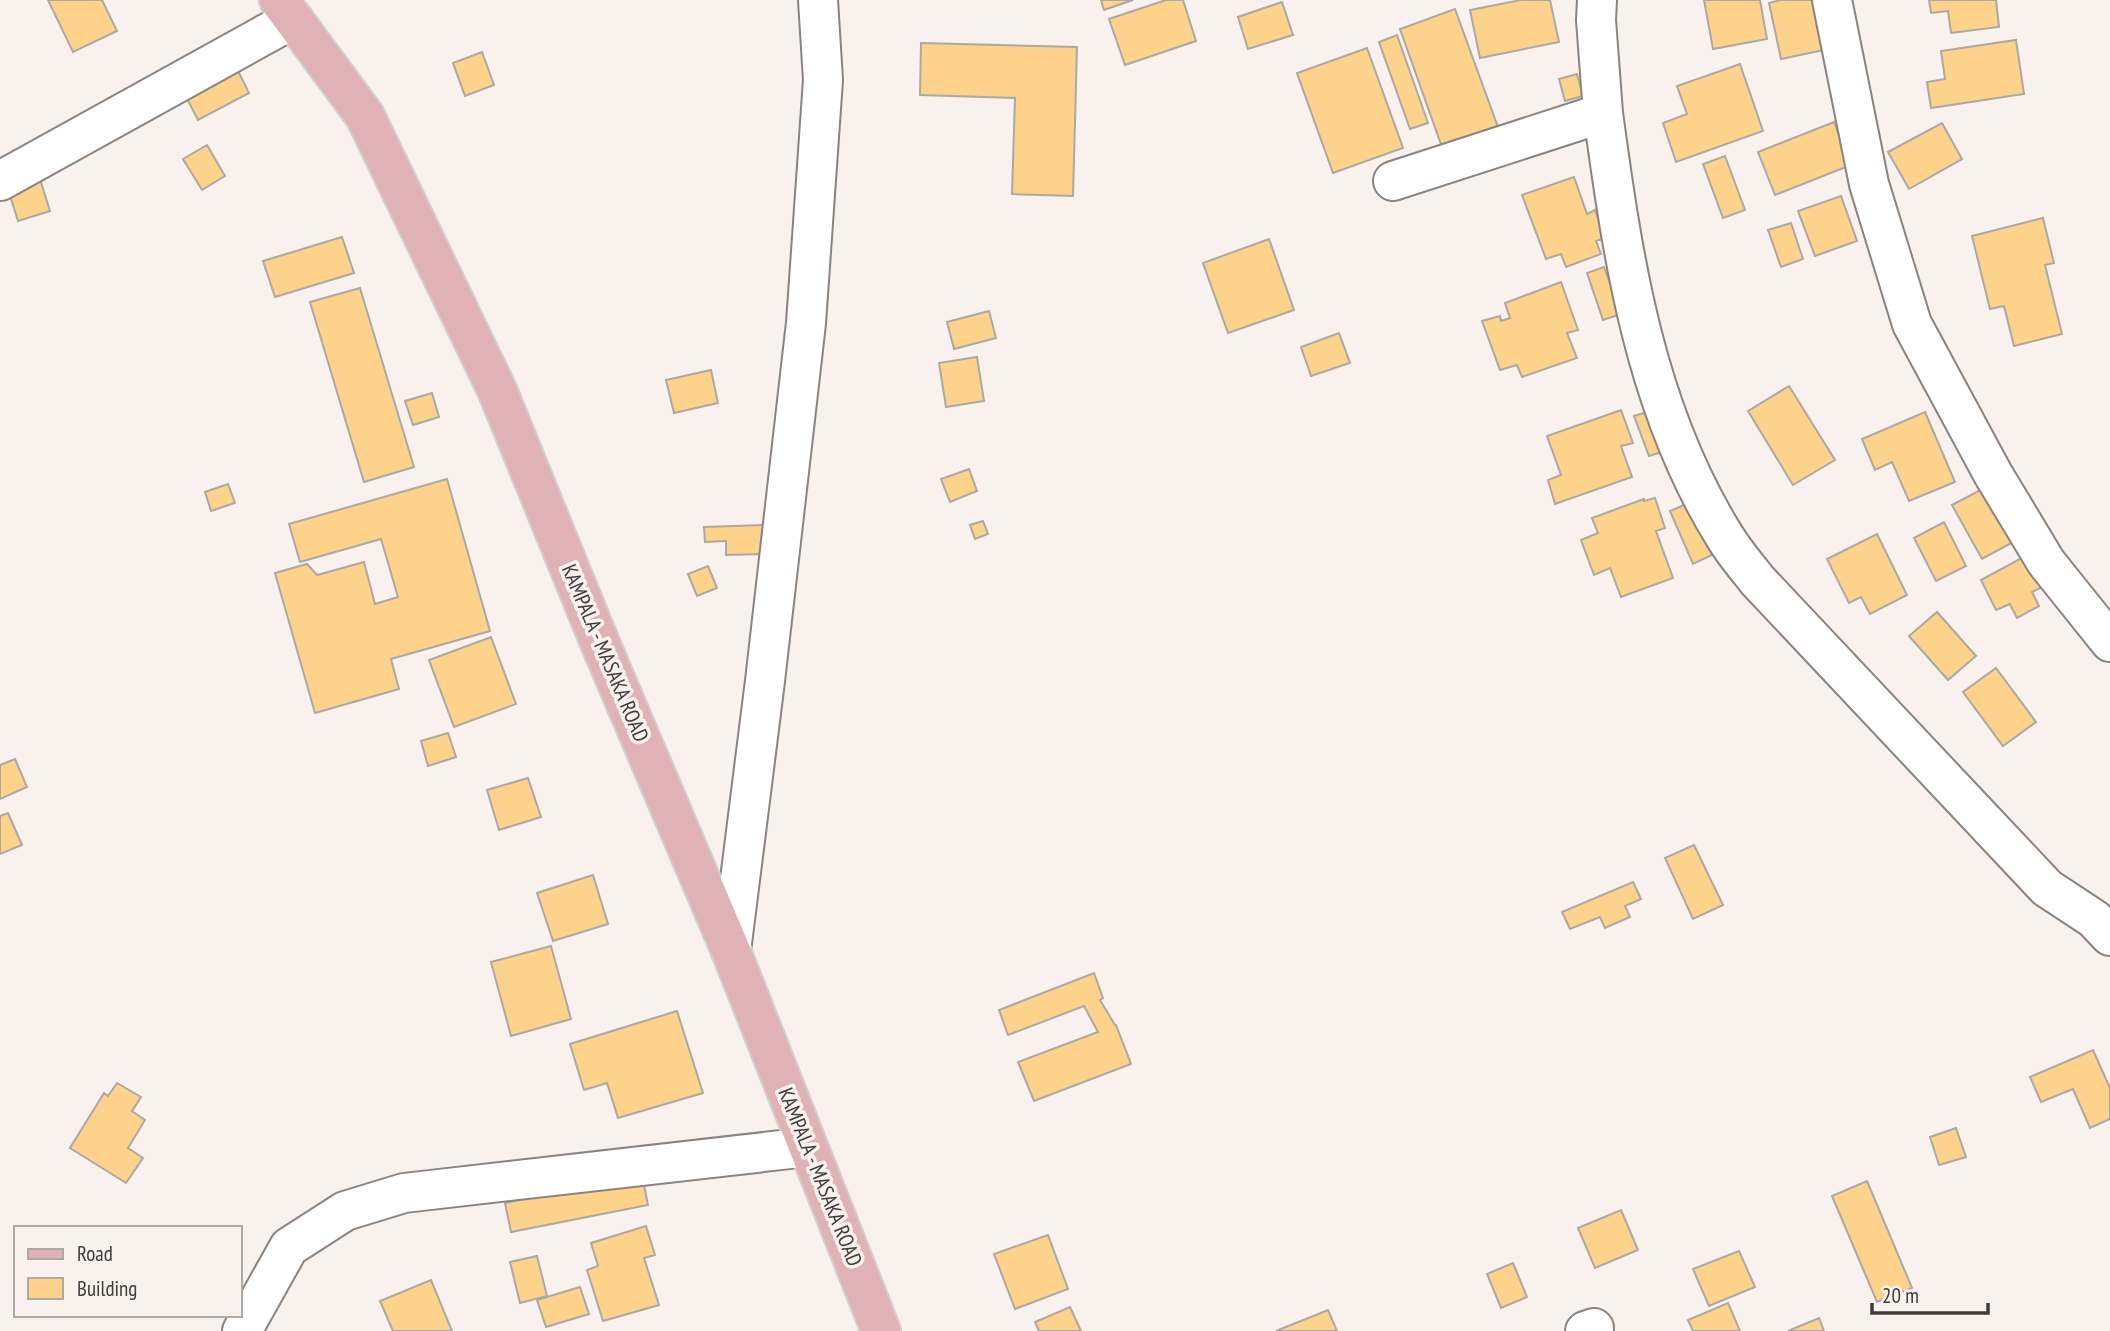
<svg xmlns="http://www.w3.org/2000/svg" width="2110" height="1331" viewBox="0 0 2110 1331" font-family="'PT Sans Narrow',sans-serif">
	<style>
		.building { fill: #fdd28a; stroke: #aca8a2; stroke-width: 2 }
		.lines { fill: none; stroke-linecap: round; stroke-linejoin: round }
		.minor-casing { stroke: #8a8380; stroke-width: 42 }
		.major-casing { stroke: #d1d0d0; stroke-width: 42 }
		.minor { stroke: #fff; stroke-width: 38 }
		.major { stroke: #e0b1b5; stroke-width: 38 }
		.labels { text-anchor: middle; stroke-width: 7; stroke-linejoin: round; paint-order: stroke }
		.street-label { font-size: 21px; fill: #3f3c3a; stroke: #f9f1ee }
	</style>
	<rect width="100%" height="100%" fill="#f9f1ee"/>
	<path class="building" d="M48,0h54l15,31 -44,21z
		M1101,0h32l-29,10z
		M1166,0h17l13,41 -71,24 -16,-46z
		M1521,0h29l9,42 -79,16 -10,-48z
		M1704,0h56l7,39 -54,10z
		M1781,0h32l11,50 -43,9 -12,-56z
		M1929,0h67l3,27 -48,6 -3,-22 -17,2z
		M1282,2l11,33 -45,14 -10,-32z
		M1455,9l44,121 -56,20 -43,-121z
		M1397,35l31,88 -18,6 -31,-87z
		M2016,40l8,54 -93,14 -4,-26 18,-3 -4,-28z
		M921,43l156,4 -4,149 -61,-2 3,-96 -95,-3z
		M1367,48l36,100 -70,25 -36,-100z
		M482,52l12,33 -29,11 -12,-33z
		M1740,64l23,67 -87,31 -13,-39 24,-9 -10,-28z
		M237,69l12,24 -51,27 -12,-23z
		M1577,74l6,22 -18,5 -6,-22z
		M1834,122l17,43 -76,30 -17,-43z
		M1942,123l20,36 -53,30 -21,-37z
		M207,145l18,31 -23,14 -19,-31z
		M1725,156l20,54 -22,8 -20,-54z
		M1574,177l13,37 8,-4 10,28 -9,3 5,13 -35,13 -5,-13 -15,5 -24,-64z
		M40,179l10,32 -32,10 -10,-32z
		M1841,196l16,45 -42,15 -17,-45z
		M2043,218l11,45 -9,2 17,69 -48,12 -10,-40 -14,3 -18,-73z
		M1791,223l12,36 -22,8 -13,-37z
		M342,237l12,36 -79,24 -12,-36z
		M1269,239l25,71 -66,23 -25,-70z
		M1604,267l17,47 -18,6 -16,-47z
		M1561,282l17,48 -11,3 10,25 -55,19 -5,-12 -17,5 -18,-49 18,-5 1,5 9,-3 -5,-15z
		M360,288l54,179 -50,15 -54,-180z
		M989,311l7,27 -42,11 -7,-27z
		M1339,333l11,30 -39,13 -10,-29z
		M977,357l7,44 -38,6 -7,-44z
		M711,370l7,33 -44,10 -8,-33z
		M1789,386l46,74 -42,25 -45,-74z
		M432,393l7,24 -26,8 -8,-24z
		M1621,410l12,33 -12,3 11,31 -77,27 -7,-24 13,-5 -14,-39z
		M1654,410l14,40 -19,6 -15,-40z
		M1925,412l30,70 -46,19 -17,-39 -17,8 -13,-31z
		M969,469l8,22 -27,11 -9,-23z
		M447,479l43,152 -99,28 8,30 -84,24 -40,-140 32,-9 10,11 47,-13 11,42 23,-7 -17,-58 -81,23 -11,-38z
		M228,484l7,19 -24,8 -6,-19z
		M1984,488l29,54 -31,17 -30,-54z
		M1655,498l10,30 -9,3 17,47 -52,19 -11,-29 -16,7 -13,-35 17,-7 -6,-15 52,-19v2z
		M1691,502l23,52 -21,10 -23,-53z
		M983,521l5,13 -13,5 -5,-14z
		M1944,522l22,44 -30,15 -22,-43z
		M766,525l1,29 -41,1v-14l-21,1 -1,-15z
		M1877,534l30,61 -37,19 -9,-17 -12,6 -22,-44z
		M2027,555l17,31 -12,6 7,14 -22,12 -7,-14 -14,6 -15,-30z
		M708,566l9,22 -20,8 -9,-22z
		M1937,612l39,44 -28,24 -39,-44z
		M491,637l25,67 -62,23 -25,-67z
		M1996,668l40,54 -33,24 -40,-54z
		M448,733l8,24 -28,9 -7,-25z
		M15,759l12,28 -27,12v-34z
		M528,778l13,39 -42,13 -12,-40z
		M8,813l14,32 -22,9v-38z
		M1694,845l29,60 -30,14 -28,-61z
		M593,875l15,49 -55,17 -16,-48z
		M1633,882l8,17 -16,7 5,11 -25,11 -5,-11 -30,12 -8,-17z
		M551,946l20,73 -60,17 -20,-74z
		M1094,973l9,25 -3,2 15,25h1l15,39 -97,37 -16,-39 80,-30 -14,-26 -76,29 -9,-25z
		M677,1011l26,82 -85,25 -11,-35 -23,7 -14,-46z
		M2093,1050l17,38v31l-20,9 -17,-39 -32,13 -11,-25z
		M117,1083l24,14 -9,14 13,9 -17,28 15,10 -17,25 -56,-35 34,-55 4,3z
		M1956,1128l10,29 -27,8 -9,-28z
		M642,1175l6,30 -137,27 -6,-29z
		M1867,1181l45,107 -35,14 -45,-106z
		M1621,1210l17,40 -43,18 -17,-40z
		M646,1226l9,29 -11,3 15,47 -56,16 -16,-51 11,-4 -7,-23z
		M1048,1235l20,54 -53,20 -21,-55z
		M1739,1251l16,36 -46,19 -16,-37z
		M537,1256l10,40 -27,7 -10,-41z
		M1513,1263l14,34 -26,11 -14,-34z
		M431,1280l21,51h-59l-13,-30z
		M580,1287l9,27 -43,13 -9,-27z
		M1728,1303l12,28h-47l-5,-11z
		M1070,1307l11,24h-42l-4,-9z
		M1328,1310l9,21h-61z
		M1819,1318l5,13h-36z"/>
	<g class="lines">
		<g class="minor-casing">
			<path id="minor" d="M1597,0l-1,20 7,93
				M1832,0l37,184 43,140 81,150 53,88 64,80
				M0,181l293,-162
				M1393,181l210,-68c20,147 42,296 122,424 9,15 21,29 32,43l290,308 47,31 16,17
				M731,951l34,-270 41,-358 17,-243 -5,-80
				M242,1331l47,-84 56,-36 59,-18 404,-46
				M1585,1331l9,-3"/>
		</g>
		<g class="major-casing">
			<path id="major" d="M279,0l86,116 132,274 103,253 131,308 150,380"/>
		</g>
		<use href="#minor" class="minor"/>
		<use href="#major" class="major"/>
	</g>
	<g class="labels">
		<g class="street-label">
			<text transform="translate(605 653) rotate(67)" y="7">KAMPALA - MASAKA ROAD</text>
			<text transform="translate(820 1177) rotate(68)" y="7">KAMPALA - MASAKA ROAD</text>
		</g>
	</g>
	<rect x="14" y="1226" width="228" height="91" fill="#f9f1ee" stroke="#afa9a6" stroke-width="2"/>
	<rect x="28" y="1249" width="35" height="10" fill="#e0b1b5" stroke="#afa9a6" stroke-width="2"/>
	<text x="77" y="1261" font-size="21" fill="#3f3c3a">Road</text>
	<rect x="28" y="1278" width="35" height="21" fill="#fdd28a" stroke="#afa9a6" stroke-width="2"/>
	<text x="77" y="1296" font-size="21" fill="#3f3c3a">Building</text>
	<path d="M1872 1303v10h116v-10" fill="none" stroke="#3f3c3a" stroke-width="3.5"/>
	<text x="1882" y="1303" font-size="21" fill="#3f3c3a" stroke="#f9f1ee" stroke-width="5" paint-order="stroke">20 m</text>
</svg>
